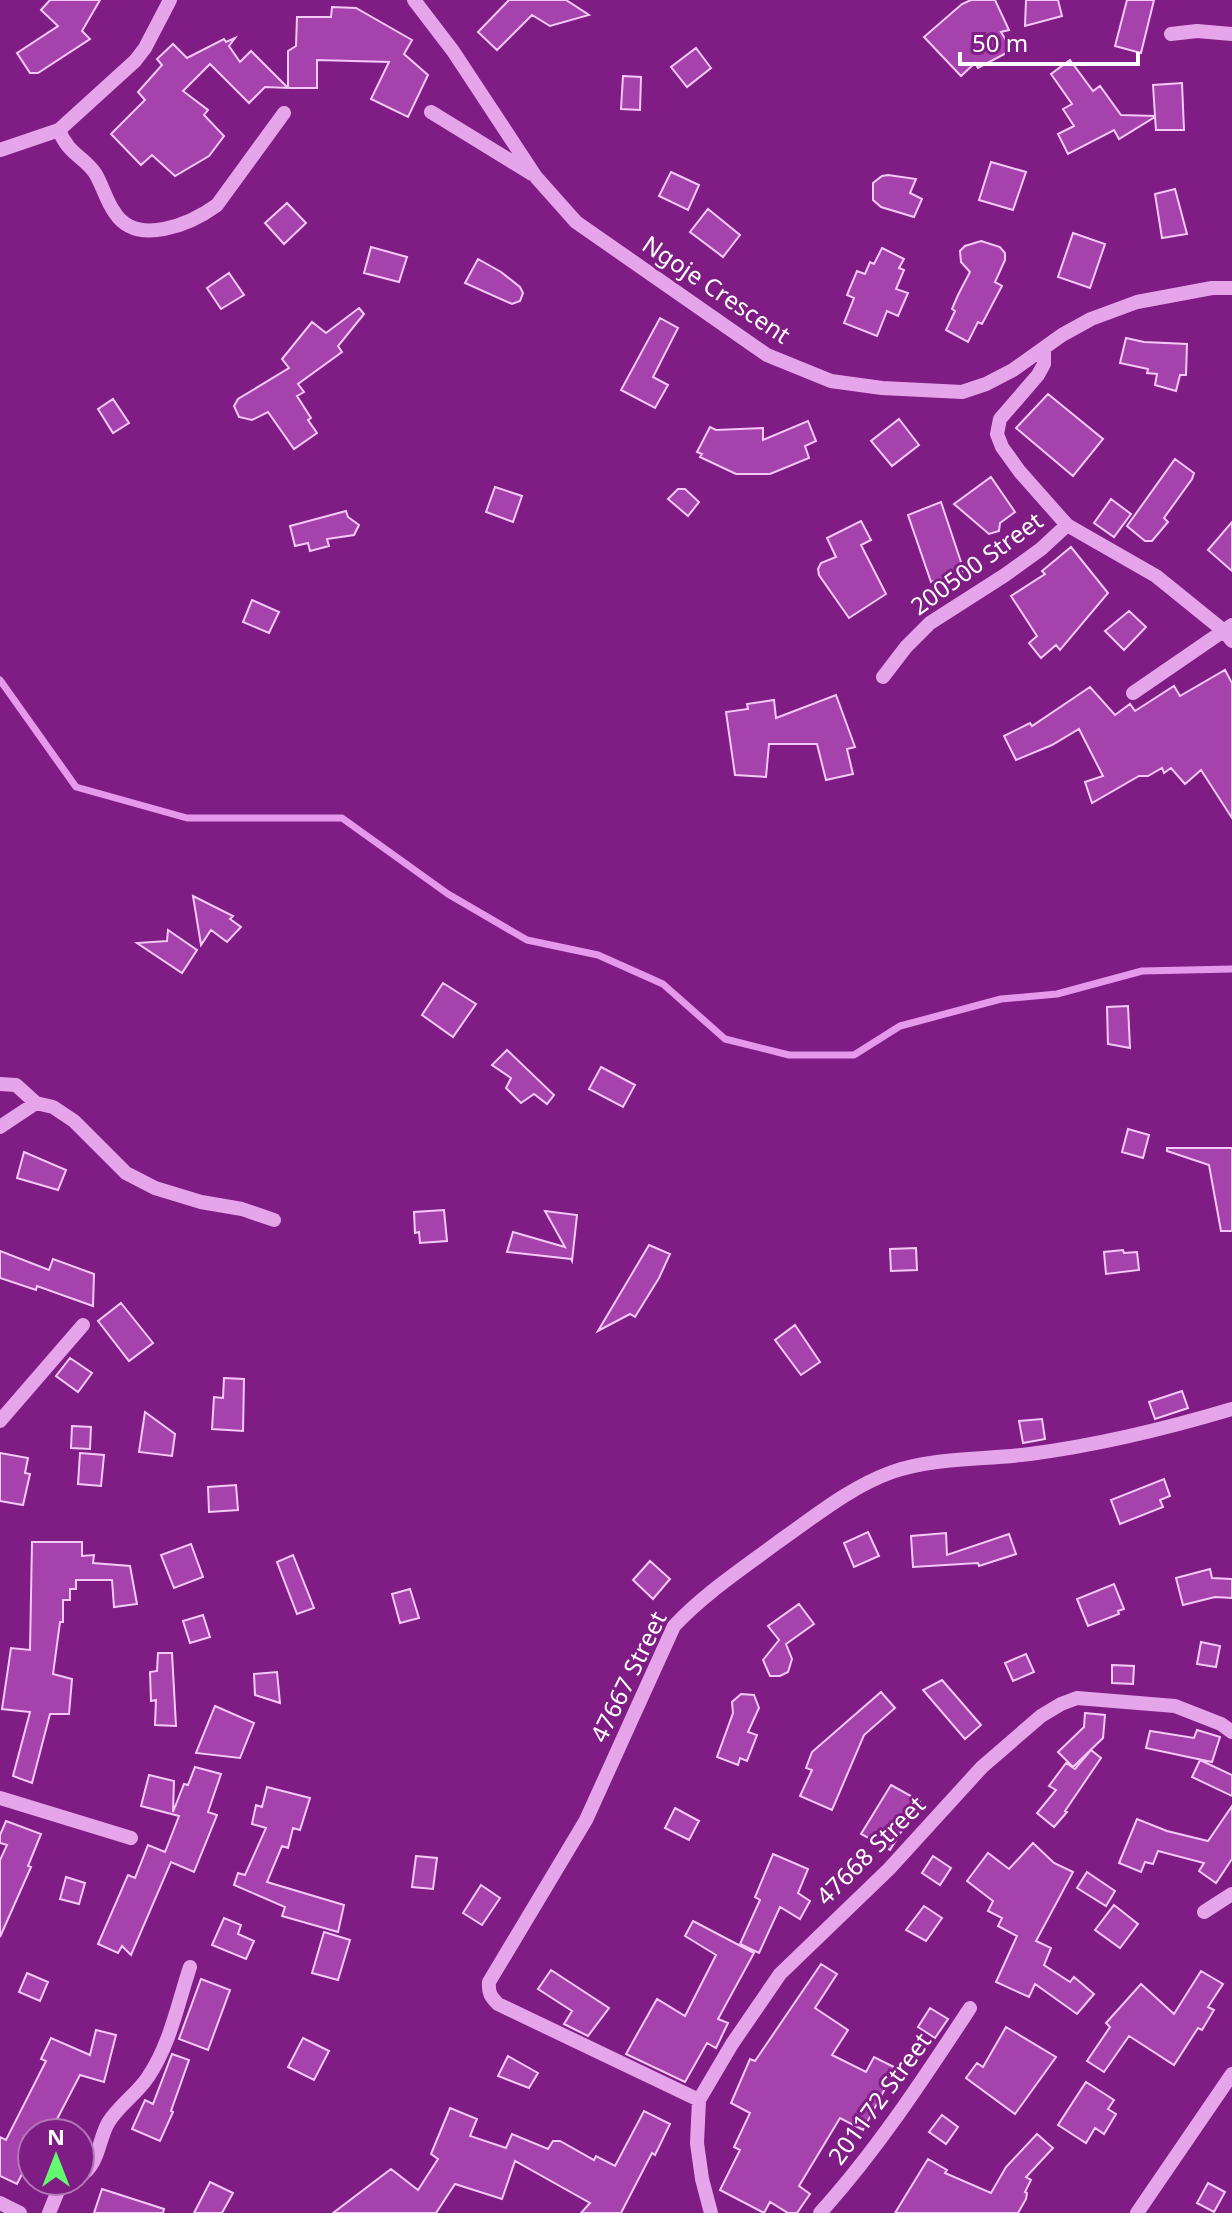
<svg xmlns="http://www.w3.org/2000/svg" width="1232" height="2213" viewBox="0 0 1232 2213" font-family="'Noto Sans',sans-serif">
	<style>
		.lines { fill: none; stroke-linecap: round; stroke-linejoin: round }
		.stream { stroke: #e598ec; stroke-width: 7 }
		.building { fill: #a542ab; stroke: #f4c9f8; stroke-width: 2 }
		.minor { stroke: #e6a5ea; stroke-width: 14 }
		.labels { text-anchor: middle; stroke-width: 6; stroke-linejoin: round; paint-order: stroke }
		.street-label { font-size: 24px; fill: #fff; stroke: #7f1d85 }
	</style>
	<rect width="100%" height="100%" fill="#7f1d85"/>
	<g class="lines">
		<path class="stream" d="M0,680l76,107 111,31h155l106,76 79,46 71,15 65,29 62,55 64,16h65l46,-29 101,-27 56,-5 85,-23 90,-2"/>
	</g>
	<path class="building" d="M50,0h50l-18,31 8,8 -52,34h-8l-13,-20 41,-27 -17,-16z
		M509,0h57l23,15 -39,11 -18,-11 -35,35 -19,-18z
		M971,0h24l14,30 -8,2 11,18 -34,18 -3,-5 -14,13 -37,-39 38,-33z
		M1026,0h32l4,16 -37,10z
		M1127,0h27l-13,53 -26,-7z
		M332,7l24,1 56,32 -8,14 24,21 -20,42 -37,-18 18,-37 -72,-2v28h-29v-37l8,-5 1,-29h34z
		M235,38l-6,8 11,16 11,-11 37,37 -23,-1 -16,16 -39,-39 -27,27 25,19 -4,5 20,21 -15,20 -34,20 -23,-21 -11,10 -30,-31 34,-34 -7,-8 24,-27 -5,-6 16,-15 14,14 37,-19 2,3z
		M696,48l15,20 -24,19 -16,-20z
		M1070,60l23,31 7,-5 21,29 34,1 -2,-31 29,-2 2,47h-28l-1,-13 -36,22 -5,-9 -46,24 -10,-20 16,-8 -11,-17 9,-5 -21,-30z
		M623,76l18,1 -1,33 -19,-1z
		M991,162l35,10 -13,38 -34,-10z
		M671,172l28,13 -11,25 -29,-14z
		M888,175l28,4 -6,14 12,6 -8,18 -33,-10 -8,-7v-17l9,-7z
		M1175,189l12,45 -25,4 -7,-44z
		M287,203l19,20 -22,21 -19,-21z
		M708,209l32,26 -17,22 -33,-25z
		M1073,233l32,11 -15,44 -32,-11z
		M981,241l19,6 5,6v7l-10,22 7,4 -20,38 -4,-2 -10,20 -22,-12 9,-19 -3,-2 6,-14 12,-23 -9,-10 -1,-11 5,-5z
		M371,247l36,10 -8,25 -35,-9z
		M882,248l22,11 -5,9 5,2 -8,19 12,4 -10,23 -11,-5 -10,25 -33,-13 10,-25 -7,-3 10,-24 8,3 5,-12 4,2z
		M478,259l23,13 19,15 3,6 -3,8 -8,3 -47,-21z
		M229,273l15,22 -23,14 -14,-21z
		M359,308l5,6 -26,32 4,6 -44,32 6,8 -7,4 14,22 -3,2 9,13 -23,16 -26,-37 -16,8 -13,-3 -5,-11 4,-7 51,-31 -7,-9 30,-37 14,11z
		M660,318l18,10 -25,49 15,8 -13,23 -34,-18z
		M1126,338l18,4 43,2 -1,31h-6l-4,16 -21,-6 2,-11 -10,-1 1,-4 -28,-6z
		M1048,394l55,45 -30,37 -57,-48z
		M113,399l16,24 -16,10 -15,-24z
		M899,419l20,26 -27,21 -21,-25z
		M808,421l8,20 -11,5 4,12 -39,16h-34l-36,-17 2,-3 -5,-2 13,-25 6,3 47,-2v12z
		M1175,459l19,14 -2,6 -28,39 4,4 -16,19h-7l-18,-15z
		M991,477l24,35 -15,11 -1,8 -10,3 -35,-30z
		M495,487l27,9 -9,26 -27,-10z
		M678,489h7l14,13 -11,14 -20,-17z
		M1111,499l20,15 -17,23 -20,-14z
		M941,502l23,69 -33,11 -23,-67z
		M346,511l2,6 11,8 -5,10 -27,4 2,7 -19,5 -2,-8 -13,3 -5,-20z
		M861,521l10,19 -10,5 25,49 -37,24 -30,-43 -1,-6 3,-6 15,-6 -9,-19z
		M1232,522v49l-24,-21z
		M1071,547l37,46 -48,57 -4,-5 -15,13 -12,-15 8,-7 -26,-40 34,-22 -3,-3z
		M252,600l27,12 -10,21 -26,-11z
		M1129,611l17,16 -22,23 -19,-19z
		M1225,670l7,13v135l-31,-48 -16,14 -14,-16 -7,5 -2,-5 -14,8h-9l-47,27 -7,-21 18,-6 -24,-47 -27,16 -36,15 -12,-24 26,-13 2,3 58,-39 25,28 15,-11 5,7 39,-25 6,10z
		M836,695l19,52 -8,2 6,25 -27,6 -9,-36h-48l-3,33 -31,-2 -9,-63 22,-3 -1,-5 27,-4 2,18z
		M193,896l40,20 -3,3 11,8 -14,15 -16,-12 -10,15z
		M168,930l29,20 -15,23 -45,-30 30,-2z
		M443,983l33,21 -23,33 -31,-22z
		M1128,1006l2,42 -22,-4 -1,-37z
		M507,1050l47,45 -7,9 -13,-10 -13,9 -15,-15 5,-10 -19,-13z
		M601,1067l34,18 -12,22 -34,-18z
		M1128,1129l21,6 -6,23 -21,-6z
		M1167,1148h65v83h-11l-12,-66 -42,-14z
		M24,1152l42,18 -8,20 -41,-12z
		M444,1210l3,31 -27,2 -1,-11 -4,1 -1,-21z
		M545,1211l32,4 -5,46 -1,-2 -64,-7 6,-20 52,15z
		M649,1245l21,9 -11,24 -24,39 -5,-3 -32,17z
		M916,1248l1,22 -26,1 -1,-22z
		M1123,1250l1,3 13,-1 2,18 -33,4 -2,-22z
		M0,1251l49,19 4,-11 41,15 -1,32 -56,-20 -1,4 -36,-12z
		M121,1303l32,40 -24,18 -31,-40z
		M795,1325l25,37 -19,13 -26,-35z
		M70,1358l22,15 -14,19 -22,-16z
		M224,1378l20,1 -1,52 -31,-2 2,-32 9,1z
		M1182,1391l6,17 -33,11 -6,-17z
		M145,1412l30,22 -3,22 -33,-4z
		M1042,1419l3,20 -22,4 -4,-22z
		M72,1426l19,1 -1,22 -19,-1z
		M0,1453l28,5 -3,15 5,1 -7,31 -23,-4z
		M80,1453l24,2 -3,31 -23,-2z
		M1164,1479l6,17 -10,4 3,7 -43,17 -9,-24z
		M236,1485l2,25 -29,2 -1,-25z
		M868,1532l11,24 -25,11 -10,-24z
		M946,1533l1,22 62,-21 7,20 -37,12 -1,-3 -65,4 -2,-31z
		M32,1542h50v14l12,-1 -1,8 37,3 7,38 -23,3 -2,-27h-36v9h-6v11h-7v22h-3l-7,52 19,5 -3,35h-19l-18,69 -19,-7 17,-64 -28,-3 9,-61 19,2z
		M191,1544l12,33 -29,11 -13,-33z
		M293,1555l21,53 -17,6 -20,-52z
		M650,1561l20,18 -17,20 -20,-19z
		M1210,1569l2,9 20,1v19l-17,-1 -32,8 -7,-27z
		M1114,1584l10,25 -6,2 1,3 -31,12 -11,-27z
		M410,1589l9,29 -19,5 -8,-29z
		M799,1604l15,20 -28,20 6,15 -4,13 -8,4h-10l-7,-16 16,-20 -11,-14z
		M203,1615l7,22 -20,6 -7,-22z
		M1201,1642l19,4 -4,21 -19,-3z
		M158,1653h14l4,73 -21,-1 1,-25 -5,1 -1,-29 7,-1z
		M1026,1654l8,18 -21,9 -8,-18z
		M1112,1665l22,1 -1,18 -21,-1z
		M277,1672l3,31 -25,-8 -1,-21z
		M942,1680l39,45 -16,14 -42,-49z
		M881,1692l14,16 -31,27 -32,75 -32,-14 12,-26 -6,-2 6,-16z
		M741,1694l13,1 5,13 -11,24 9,3 -10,26 -7,-3 -2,7 -21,-8 16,-44 -1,-11z
		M215,1706l39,17 -14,35 -44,-5z
		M1085,1713l20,2 -2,23 -30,29 -15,-15 26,-25z
		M1197,1730l23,7 -8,25 -66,-14 4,-17 44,7z
		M1091,1750l10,8 -36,53 2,1 -13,15 -17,-14 19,-23 -7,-4 17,-23 9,6z
		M1200,1760l32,15v21l-40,-19z
		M195,1767l26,7 -13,38 9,3 -23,57 -23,-10 -40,93 -9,-9 -4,7 -20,-9 30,-69 7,3 13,-33 17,7 14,-36 -38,-10 8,-31 25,6 -1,31 11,-28 4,1z
		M891,1785l29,16 -30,49 -29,-16z
		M267,1787l43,11 -10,32 -7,-2 -5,20 -6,-2 -15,36 77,23 -6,27 -56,-16 3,-9 -51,-22 4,-12 7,2 21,-47 -14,-4 4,-19 6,2z
		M1232,1806v53l-16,24 -17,-12 5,-8 -46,-12 -5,13 -8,-2 -4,10 -22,-9 18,-44 30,12 41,10z
		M675,1808l24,13 -10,19 -24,-12z
		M6,1821l35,13 -13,32 3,1 -31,70v-77l7,-15 -7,-2v-8z
		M1033,1843l21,20 19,9 -37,69 15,7 -7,17 26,17 4,-5 20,17 -17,20 -42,-30 -6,13 -33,-15 21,-46 -19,-10 4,-8 -14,-7 5,-10 -26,-20 21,-28 21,16z
		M773,1854l35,15 -10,24 12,8 -10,18 -20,-12 -21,46 -19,-9 20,-44 -5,-3z
		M416,1856l21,2 -4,31 -21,-2z
		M933,1856l18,12 -11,17 -18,-12z
		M1087,1872l28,19 -9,15 -29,-18z
		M66,1877l19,6 -6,21 -19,-5z
		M481,1885l19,13 -18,27 -19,-12z
		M1114,1905l24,19 -18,24 -25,-18z
		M924,1906l18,12 -16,23 -20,-11z
		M224,1918l17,7 -3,9 16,7 -8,18 -34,-14z
		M693,1921l61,32 -36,66 10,4 -12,25 -9,-5 -22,39 -59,-28 31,-55 28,17 31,-61 -31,-19z
		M324,1932l26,8 -12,40 -26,-7z
		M821,1964l16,10 -22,34 33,22 -16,25 34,17 8,-15 22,11 -33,62 -23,-12 -41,68 11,8 -13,19h-9l-18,-11 -6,11 -44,-23 20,-40 -6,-3 16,-34 -19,-10 19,-44 5,2z
		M551,1970l58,38 -21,28 -24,-12 8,-13 -34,-22z
		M1201,1971l22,13 -15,23 6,3 -12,20 -4,-2 -24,37 -45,-29 -25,36 -17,-11 23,-34 -4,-4 35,-39 33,30z
		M27,1973l21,9 -8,19 -21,-9z
		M201,1979l29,11 -22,60 -29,-11z
		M930,2008l18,11 -13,19 -17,-11z
		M1006,2027l50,30 -41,57 -49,-36 11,-15 6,4z
		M96,2030l20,5 -12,47 -24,-7 -26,50 -9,-4 -6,12h-7v38l-8,-1 -7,14 -17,-8v-39l6,3 40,-79 -5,-2 10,-21 39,17z
		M303,2038l26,13 -15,29 -26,-13z
		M172,2054l17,6 -18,51 2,1 -13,29 -28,-12 13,-29 8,4z
		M508,2056l30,17 -9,15 -31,-12z
		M1086,2082l28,18 -6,9 8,5 -12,20 -9,-6 -9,15 -28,-18z
		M450,2108l27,11 -7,17 36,12 6,-14 36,15 5,-8h7l34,19 2,-4 19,10 29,-55 26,13 -15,31 -3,-2 -31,60h-40l9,-10 -75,-42 -13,38 -47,-15 -19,29h-103l58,-44 27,21 20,-31 -7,-5z
		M942,2115l16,12 -12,17 -17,-12z
		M1037,2134l16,14 -27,29 5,3 -6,12 2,1 -1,6 -8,14h-123l33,-54 19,11 -2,3 46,20 15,-26z
		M210,2182l23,11 -11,20h-28z
		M1208,2183l17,9 -11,20 -17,-9z
		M102,2189l62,20 -1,4h-69z"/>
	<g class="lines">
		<path class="minor" d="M414,0l39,51 83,126 40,45 191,133 64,26 51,7 80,4 24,-8 27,-14 49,-35 29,-16 46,-17 75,-14h20
			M1171,34l26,-3 35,3
			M431,112l101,62
			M59,130c9,24 24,26 36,43 8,13 11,28 20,40 22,34 76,11 102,-8l67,-92
			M0,150l59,-20 76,-69 10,-13 25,-48
			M1044,348v16l-6,11 -38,44 -3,15 5,13 18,25 47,53 89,51 68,55 8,10
			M883,677l23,-30 24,-24 75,-48 36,-26 26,-24
			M1133,693l99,-68
			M0,1084l16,1 20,18 17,4 21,14 52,52 29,15 46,14 41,7 32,11
			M0,1127l36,-24
			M0,1421l83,-96
			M0,1798l131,40
			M1204,1912l28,-18
			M699,2100l-201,-96c-7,-7 -10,-11 -9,-22l97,-162 88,-194c31,-33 68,-57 104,-84 36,-25 72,-55 114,-70 43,-15 93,-12 138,-18 69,-9 135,-25 202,-45
			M80,2176c19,-11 18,-35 28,-53 11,-18 29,-29 40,-46 22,-32 30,-74 42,-110
			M0,2203l20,10
			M49,2213l9,-22 14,-10
			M711,2213l-9,-34 -5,-36 2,-43 33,-56 48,-70 109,-105 93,-102 59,-51 20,-12 16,-6 98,8 46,18 11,8
			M820,2213c57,-63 104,-135 150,-205
			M1137,2213l95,-139"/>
	</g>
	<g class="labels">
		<g class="street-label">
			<text transform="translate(716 290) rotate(34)" y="8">Ngoje Crescent</text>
			<text transform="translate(977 564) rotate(-36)" y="8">200500 Street</text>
			<text transform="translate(629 1677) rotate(-64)" y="8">47667 Street</text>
			<text transform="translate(871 1851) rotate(-45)" y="8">47668 Street</text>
			<text transform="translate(880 2099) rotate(-54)" y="8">201172 Street</text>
		</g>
	</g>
	<g transform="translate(56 2157)"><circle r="38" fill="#7f1d85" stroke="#b277b6" stroke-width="2"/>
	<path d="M0-6L14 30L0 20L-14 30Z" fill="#63fa72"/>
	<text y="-12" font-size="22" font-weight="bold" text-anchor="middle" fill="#ffffff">N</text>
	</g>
	<path d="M960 52v12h178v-12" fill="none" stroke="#ffffff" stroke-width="4"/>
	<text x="972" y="52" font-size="24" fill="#ffffff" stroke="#7f1d85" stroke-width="6" paint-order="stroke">50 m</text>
</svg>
